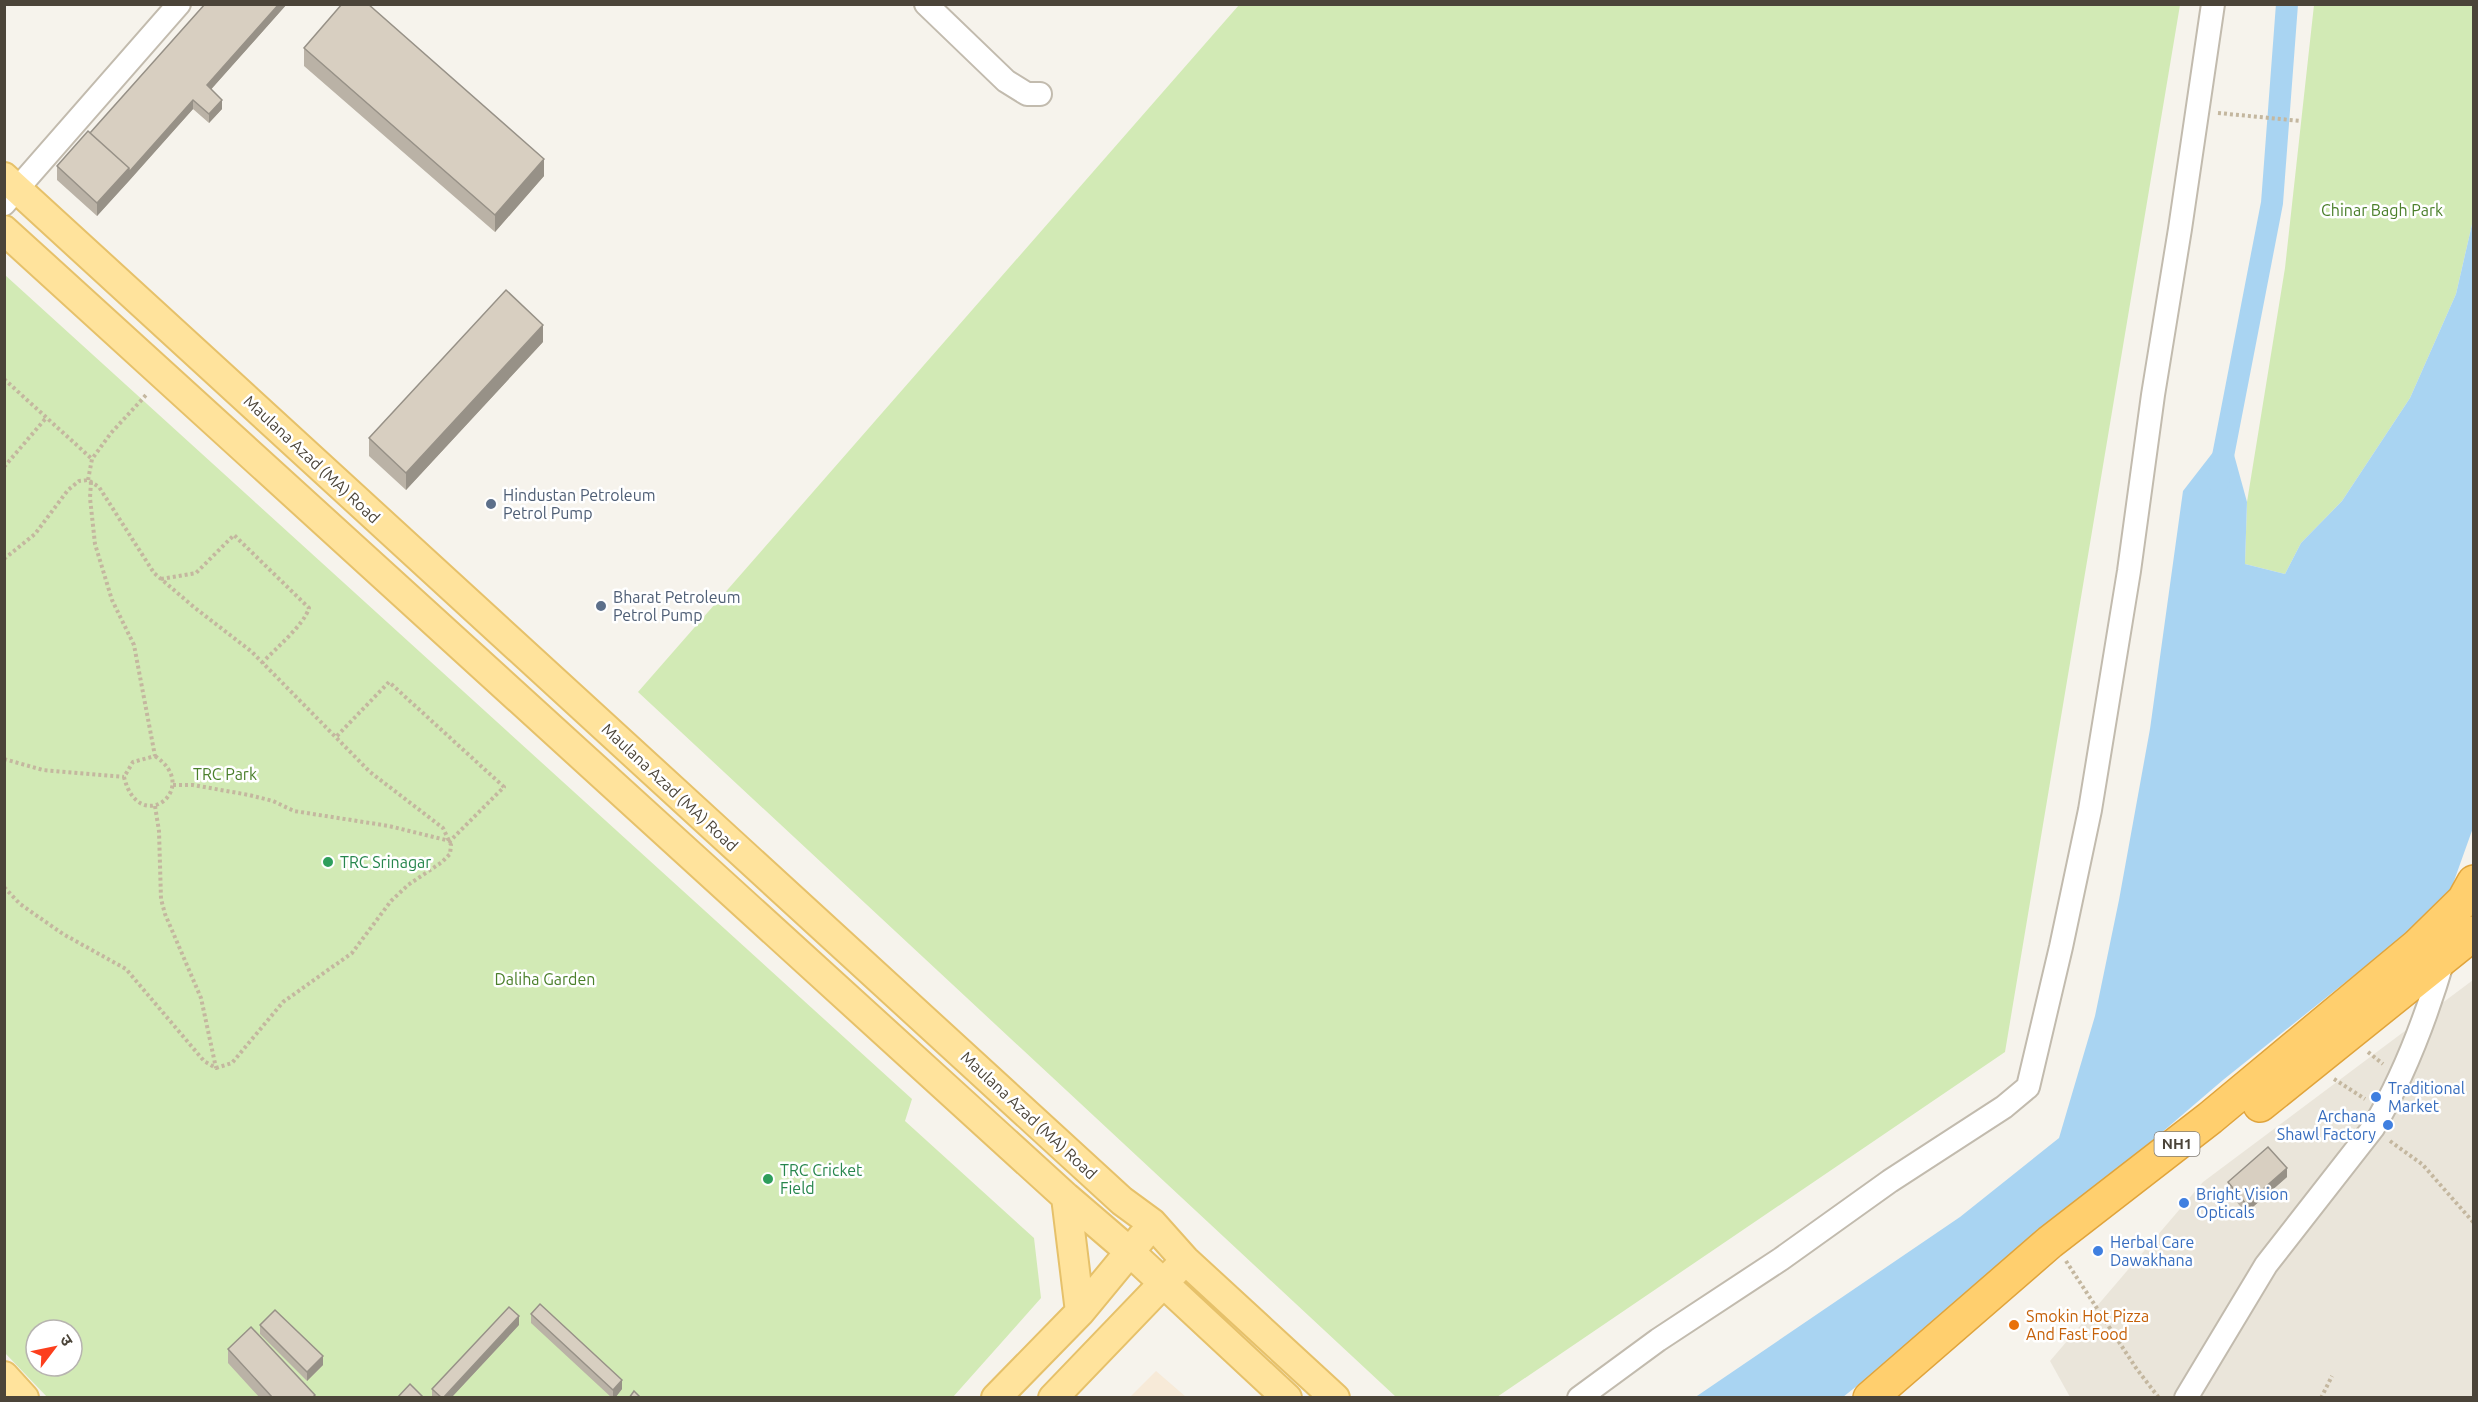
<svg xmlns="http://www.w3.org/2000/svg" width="2478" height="1402" viewBox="0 0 2478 1402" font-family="Ubuntu,'Noto Sans Devanagari',sans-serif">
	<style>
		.residential { fill: #eae5da }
		.commercial { fill: #f7ead8 }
		.green { fill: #d2eab5; fill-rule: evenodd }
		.water { fill: #a9d4f2 }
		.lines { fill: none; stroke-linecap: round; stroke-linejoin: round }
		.canal { stroke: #a9d4f2; stroke-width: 22 }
		.minor-casing { stroke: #c2bbae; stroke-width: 26 }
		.major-casing { stroke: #e6c16a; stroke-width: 32 }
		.highway-casing { stroke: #e0a43c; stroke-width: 36 }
		.path { stroke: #c4b79f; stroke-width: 4; stroke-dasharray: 3 3; stroke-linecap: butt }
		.minor { stroke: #fff; stroke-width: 22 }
		.major { stroke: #ffe39c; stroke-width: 28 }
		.highway { stroke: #ffcf6e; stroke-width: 33 }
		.wall { fill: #bab2a6 }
		.shaded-wall { fill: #979187 }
		.building { fill: #d8cfc1; stroke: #979187; stroke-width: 1.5 }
		.service-dot { fill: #5c6f8a; stroke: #fff; stroke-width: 2 }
		.leisure-dot { fill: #2e9e5b; stroke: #fff; stroke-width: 2 }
		.shop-dot { fill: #3f7fe0; stroke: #fff; stroke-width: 2 }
		.food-dot { fill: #e8710a; stroke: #fff; stroke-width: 2 }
		.labels { text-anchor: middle; stroke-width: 5; stroke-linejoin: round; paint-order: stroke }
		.shield { fill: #fff; stroke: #817c74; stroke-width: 1.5 }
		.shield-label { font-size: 15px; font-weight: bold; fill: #4b4439 }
		.park-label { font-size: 16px; fill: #4a7f2a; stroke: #fff }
		.street-label { font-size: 16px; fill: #4b4439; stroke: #fff }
		.service-label { font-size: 16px; fill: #4e5e75; stroke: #fff; text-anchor: start }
		.leisure-label { font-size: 16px; fill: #27864d; stroke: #fff; text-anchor: start }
		.shop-label { font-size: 16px; fill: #366cbe; stroke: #fff; text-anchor: start }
		.food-label { font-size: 16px; fill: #c56008; stroke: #fff; text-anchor: start }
	</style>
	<rect width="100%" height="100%" fill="#f6f3ec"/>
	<path class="residential" d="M2473,980v417h-403l-20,-36 153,-179z"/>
	<path class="commercial" d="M1156,1371l30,26h-56z"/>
	<path class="green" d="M1239,5h941l-175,1047 -508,345h-101l-758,-705z
		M2314,5h159v215l-17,74 -46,104 -68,103 -41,42 -16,31 -40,-10 2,-62 38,-234z
		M5,275l907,824 -7,22 129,117 7,60 -88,99 -905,1 -43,-45zM36,1330h36v36h-36z"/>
	<path class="water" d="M2473,220l1,605 -25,70 -37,34 -189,151 -237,203 -143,114 -149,1 266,-181 99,-79 36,-122 24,-116 31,-171 33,-238 31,-40h19l14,51 -2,62 40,10 16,-31 41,-42 68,-103 46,-104z"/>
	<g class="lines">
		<path class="canal" d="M2218,482l54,-279 15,-199"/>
		<g class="minor-casing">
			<path id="minor" d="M926,4l80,77 21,13h13
				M4,204l175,-200
				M1579,1398l79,-58 123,-81 109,-78 114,-74 24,-20 33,-140 29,-137 39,-239 24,-176 27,-166 33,-225
				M2186,1398l80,-133 107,-137c32,-53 54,-113 71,-171"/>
		</g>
		<g class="major-casing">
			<path id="major" d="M4,177l1118,1024 30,22 33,37 150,138
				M4,230l1062,967 64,55 157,146
				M1066,1197l14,115
				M4,1376l20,22
				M996,1398l84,-86 62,-75
				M1053,1398l123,-128"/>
		</g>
		<g class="highway-casing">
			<path id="highway" d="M2260,1105l214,-172
				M1870,1398l180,-156 160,-124 207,-172 47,-46 10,-18"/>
		</g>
		<path class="path" d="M2218,113l83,8
			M4,379l88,80
			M4,467l42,-49
			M88,480l4,-21 19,-26 36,-39
			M91,482l-1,16 5,46 17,56 22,45 21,111
			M4,559l31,-25 33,-44 11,-9 9,-1 11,7 55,86 41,35 57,44 118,120 73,56 8,17 -1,9 -8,8 -34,23 -17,16 -39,52 -69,49 -51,61 -16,5 -12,-7 -78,-92 -63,-35 -43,-30 -16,-17
			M161,579l35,-6 38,-38 75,73c-5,17 -34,41 -47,55
			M155,756c48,32 -16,82 -31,21l9,-15z
			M4,759l39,11 81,7
			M173,785h20l56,10 24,6 21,10 95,15 61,15 54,-54 -115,-105 -54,56
			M155,806l4,25 2,68 4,15 36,84 15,70
			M2368,1052l15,12
			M2334,1079l31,20
			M2390,1141l32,23 52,59
			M2066,1261l70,107 23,30
			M2321,1398l11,-22"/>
		<use href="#minor" class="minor"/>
		<use href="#major" class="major"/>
		<use href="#highway" class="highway"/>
	</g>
	<path class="wall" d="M205,4h82l-76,85 11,20 -13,14 -16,-14 -96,107 -40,-36v-14l33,-33z
		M304,48l240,128 -49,56 -191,-166z
		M543,342l-137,148 -37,-34v-18z
		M2287,1177l-41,36 -18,-21v-10z
		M531,1314l91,75 -7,9h-3l-81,-75z
		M260,1325l63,40 -16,16 -47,-47z
		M519,1325l-68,73h-19v-9z
		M228,1349l87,49h-55l-32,-35z"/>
	<path class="shaded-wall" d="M279,4h8l-80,90v-9z
		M193,100v9l-64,72v-9z
		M222,100v9l-13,14v-9z
		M544,159v17l-49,56v-17z
		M129,168v13l-32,35v-13z
		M543,325v17l-137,148v-17z
		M2287,1168v9l-41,36v-9z
		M519,1316v9l-68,73h-8z
		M323,1356v9l-16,16v-9z
		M622,1380v9l-7,9h-2v-8z"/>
	<path class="building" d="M205,4h74l-72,81 15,15 -13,14 -16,-14 -64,72v-4l-39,-35z
		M342,4h26l176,155 -49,56 -191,-167z
		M88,131l41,37 -32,35 -40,-37z
		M506,290l37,35 -137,148 -37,-35z
		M2268,1147l19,21 -41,36 -18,-22z
		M540,1304l82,76 -9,10 -82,-76z
		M509,1307l10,9 -76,82h-1l-10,-9z
		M275,1310l48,46 -16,16 -47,-47z
		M251,1327l64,68 -3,3h-39l-45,-49z
		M410,1384l14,14h-27z
		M634,1391l7,7h-12z"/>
	<g class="service-dot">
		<circle cx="491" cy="504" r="6"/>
		<circle cx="601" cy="606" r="6"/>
	</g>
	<g class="leisure-dot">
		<circle cx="328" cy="862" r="6"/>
		<circle cx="768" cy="1179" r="6"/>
	</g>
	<g class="shop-dot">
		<circle cx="2376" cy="1097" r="6"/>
		<circle cx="2388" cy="1125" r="6"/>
		<circle cx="2184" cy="1203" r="6"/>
		<circle cx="2098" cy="1251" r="6"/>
	</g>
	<circle class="food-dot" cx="2014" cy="1325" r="6"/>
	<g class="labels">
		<rect class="shield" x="2154.5" y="1132" width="45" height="24" rx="4.5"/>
		<g class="shield-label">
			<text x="2177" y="1149">NH1</text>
		</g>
		<g class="park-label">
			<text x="2382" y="216">Chinar Bagh Park</text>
			<text x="225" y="780">TRC Park</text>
			<text x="545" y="985">Daliha Garden</text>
		</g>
		<g class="street-label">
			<text transform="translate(312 459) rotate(43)" y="6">Maulana Azad (MA) Road</text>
			<text transform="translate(670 787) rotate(43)" y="6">Maulana Azad (MA) Road</text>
			<text transform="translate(1029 1115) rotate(43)" y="6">Maulana Azad (MA) Road</text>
		</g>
		<g class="service-label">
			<text x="503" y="501">Hindustan Petroleum<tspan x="503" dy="18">Petrol Pump</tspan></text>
			<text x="613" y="603">Bharat Petroleum<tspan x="613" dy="18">Petrol Pump</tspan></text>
		</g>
		<g class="leisure-label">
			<text x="340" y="868">TRC Srinagar</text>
			<text x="780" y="1176">TRC Cricket<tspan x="780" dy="18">Field</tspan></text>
		</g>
		<g class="shop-label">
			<text x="2388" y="1094">Traditional<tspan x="2388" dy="18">Market</tspan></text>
			<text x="2376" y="1122" text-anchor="end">Archana<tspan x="2376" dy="18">Shawl Factory</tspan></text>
			<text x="2196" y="1200">Bright Vision<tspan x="2196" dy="18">Opticals</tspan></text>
			<text x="2110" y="1248">Herbal Care<tspan x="2110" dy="18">Dawakhana</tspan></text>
		</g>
		<g class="food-label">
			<text x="2026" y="1322">Smokin Hot Pizza<tspan x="2026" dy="18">And Fast Food</tspan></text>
		</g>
	</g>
	<rect width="2478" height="1402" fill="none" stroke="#4b4439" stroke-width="12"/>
	<g transform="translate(54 1348) rotate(58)"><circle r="28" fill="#ffffff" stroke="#b7b4b0" stroke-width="1.5"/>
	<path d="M0-4.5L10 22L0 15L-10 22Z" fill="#fc3f1d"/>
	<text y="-9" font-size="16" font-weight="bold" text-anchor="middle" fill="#4b4439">उ</text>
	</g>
</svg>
